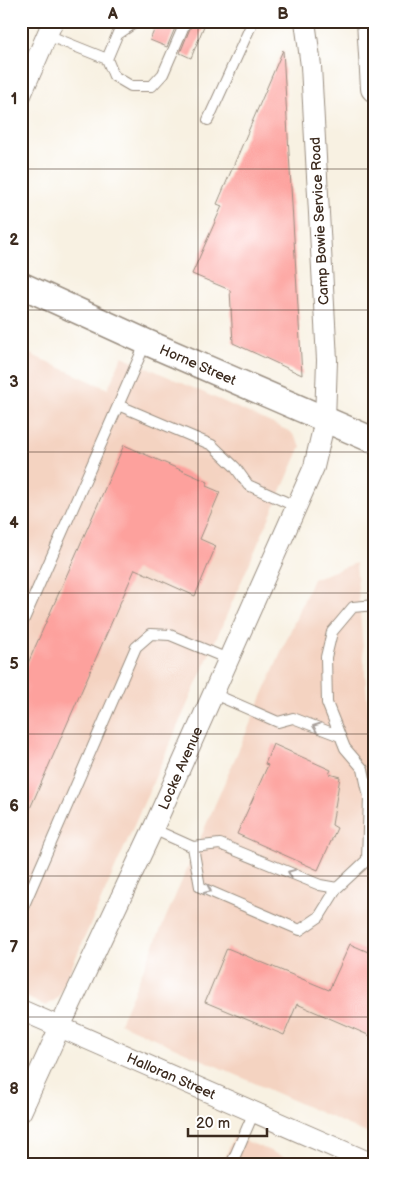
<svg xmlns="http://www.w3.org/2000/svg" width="396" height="1186" viewBox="0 0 396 1186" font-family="'Balsamiq Sans',sans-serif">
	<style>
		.built { fill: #f4d3c1 }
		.building { fill: #fda19d }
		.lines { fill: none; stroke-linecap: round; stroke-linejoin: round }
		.service-casing { stroke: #9a8e80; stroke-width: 12 }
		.minor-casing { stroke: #9a8e80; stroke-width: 22 }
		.tertiary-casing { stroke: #9a8e80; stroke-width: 28 }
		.primary-casing { stroke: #9a8e80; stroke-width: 30 }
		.service { stroke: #fff; stroke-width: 10 }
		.minor { stroke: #fff; stroke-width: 20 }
		.tertiary { stroke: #fff; stroke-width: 25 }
		.primary { stroke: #fff; stroke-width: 28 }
		.oneway { stroke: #a79f9a }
		.grid { fill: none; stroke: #3b2a1e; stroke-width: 1; stroke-opacity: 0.55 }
		.labels { text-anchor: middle; stroke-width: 4.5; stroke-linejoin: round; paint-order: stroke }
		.street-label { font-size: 14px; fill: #3b2a1e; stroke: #fff }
		.neatline { fill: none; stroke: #3b2a1e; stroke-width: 2 }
		.grid-label { font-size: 16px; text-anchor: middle; font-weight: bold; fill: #3b2a1e }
	</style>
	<rect width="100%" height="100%" fill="#fff"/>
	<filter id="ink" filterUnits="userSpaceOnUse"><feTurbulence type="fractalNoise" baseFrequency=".02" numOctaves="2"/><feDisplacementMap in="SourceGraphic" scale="10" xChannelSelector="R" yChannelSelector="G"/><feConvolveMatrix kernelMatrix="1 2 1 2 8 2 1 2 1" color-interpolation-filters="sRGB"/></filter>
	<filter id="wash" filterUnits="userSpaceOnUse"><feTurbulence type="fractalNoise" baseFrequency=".0096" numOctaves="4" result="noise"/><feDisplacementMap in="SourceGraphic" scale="20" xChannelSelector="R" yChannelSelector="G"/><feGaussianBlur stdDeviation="1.12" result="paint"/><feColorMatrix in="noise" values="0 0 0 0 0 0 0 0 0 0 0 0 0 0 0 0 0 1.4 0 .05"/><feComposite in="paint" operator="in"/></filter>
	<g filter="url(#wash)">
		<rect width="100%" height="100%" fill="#f8f1e2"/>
		<path class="built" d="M21,350l87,39 14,-33 169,76 10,14 -243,552 -12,8 -25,-11z
			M356,563l19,231v343l-255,-114 193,-444z
			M234,1136l70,29h-82z"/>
		<g id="blocks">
			<path class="building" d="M158,21h20l-11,26 -17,-7z
				M193,21h13l-15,37 -11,-5z
				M283,50l19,325 -69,-32 -3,-53 -38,-16 30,-68 -5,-2z
				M124,445l84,37 -2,4 14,6 -20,47 16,7 -21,50 -60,-27 -114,260v-150z
				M273,744l58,26 -2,4 11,3 -8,48 5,3 -19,42 -81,-36 31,-69 -3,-1z
				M350,944l25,11v83l-78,-34 -13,31 -79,-33 22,-54 102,42z"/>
		</g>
	</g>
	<g filter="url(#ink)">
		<use href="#blocks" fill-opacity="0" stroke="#9a8e80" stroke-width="1"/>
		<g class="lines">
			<g class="service-casing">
				<path id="service" d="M118,34l19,-13
					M47,35l60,24 16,-38
					M107,59l7,17 17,10h21l11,-12 23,-53
					M208,120l45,-99
					M118,405l94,40 23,22 13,18 49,22
					M21,626l125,-284
					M214,694l64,28 15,-4 47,18
					M374,797h-5l-6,-28 -18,-21 -18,-45 -1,-46 6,-25 21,-25 22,-2
					M153,829l40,18 27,-3 100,41 17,3
					M193,847l7,40 100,43 19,-13 18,-29 30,-28 2,-63
					M21,912l115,-265 15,-13 19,1 58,24
					M231,1165l23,-53"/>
			</g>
			<g class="minor-casing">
				<g id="minor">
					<path d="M21,95l32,-74"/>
					<path id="s1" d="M21,1010l354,155"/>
					<path id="s2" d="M21,1112l39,-85 93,-198 161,-362 11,-47 2,-60 -16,-294 -6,-45"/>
				</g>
			</g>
			<g class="tertiary-casing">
				<g id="tertiary">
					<path id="s3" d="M21,285l125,57 229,99"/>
				</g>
			</g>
			<g class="primary-casing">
				<path id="primary" d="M371,21l4,67"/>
			</g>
			<use href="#service" class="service"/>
			<use href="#minor" class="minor"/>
			<use href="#tertiary" class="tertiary"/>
			<use href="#primary" class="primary"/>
		</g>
		<defs><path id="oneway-chevron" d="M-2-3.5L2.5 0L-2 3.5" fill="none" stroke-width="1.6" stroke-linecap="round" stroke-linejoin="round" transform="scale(1.25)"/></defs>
		<g class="oneway">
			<use href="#oneway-chevron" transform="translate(316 727) rotate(-159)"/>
			<use href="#oneway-chevron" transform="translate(291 873) rotate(-158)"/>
			<use href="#oneway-chevron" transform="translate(208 890) rotate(25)"/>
		</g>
	</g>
	<path class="grid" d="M198,21v1144M21,169h354M21,310h354M21,452h354M21,593h354M21,734h354M21,876h354M21,1017h354"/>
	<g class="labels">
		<g class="street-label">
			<text transform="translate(319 221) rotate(-93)" y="5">Camp Bowie Service Road</text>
			<text dy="5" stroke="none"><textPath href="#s3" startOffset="194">Horne Street</textPath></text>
			<text dy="5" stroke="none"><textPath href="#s2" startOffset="379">Locke Avenue</textPath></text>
			<text dy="5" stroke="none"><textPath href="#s1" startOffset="164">Halloran Street</textPath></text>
		</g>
	</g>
	<rect width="396" height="1186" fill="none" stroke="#fff" stroke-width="55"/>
	<path d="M188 1128v8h79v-8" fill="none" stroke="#3b2a1e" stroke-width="2.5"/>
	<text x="196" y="1128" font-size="15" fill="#3b2a1e" stroke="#ffffff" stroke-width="4" paint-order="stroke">20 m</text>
	<rect x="28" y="28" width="340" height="1130" class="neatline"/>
	<g class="grid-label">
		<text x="113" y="19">A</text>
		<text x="283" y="19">B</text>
		<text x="14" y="104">1</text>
		<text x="14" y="245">2</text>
		<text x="14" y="387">3</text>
		<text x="14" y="528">4</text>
		<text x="14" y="669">5</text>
		<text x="14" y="811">6</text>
		<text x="14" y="952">7</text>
		<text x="14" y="1094">8</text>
	</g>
</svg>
